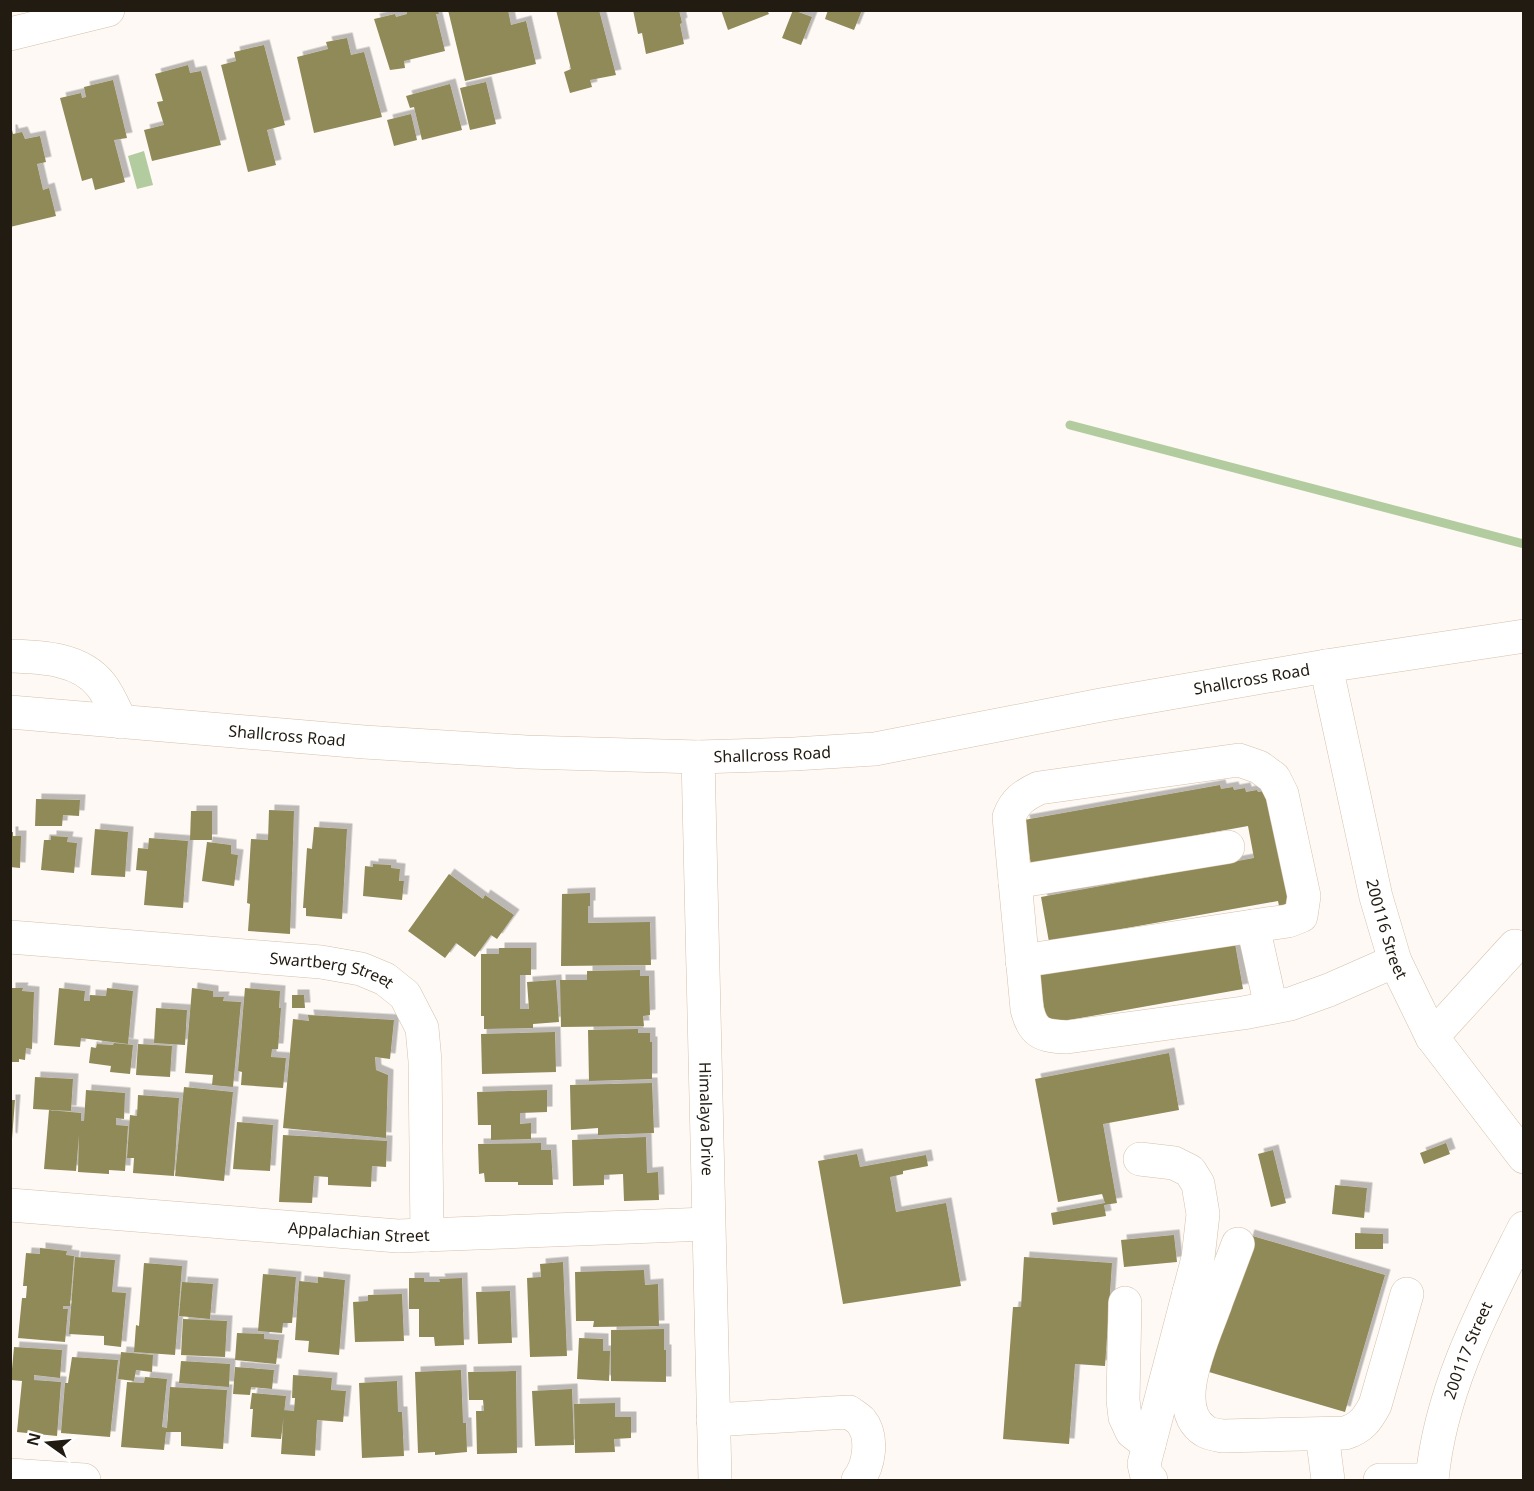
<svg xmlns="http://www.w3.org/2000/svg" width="1534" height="1491" viewBox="0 0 1534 1491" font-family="'Noto Sans',sans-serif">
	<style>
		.water { fill: #b2cc9f }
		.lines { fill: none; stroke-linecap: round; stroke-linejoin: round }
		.stream { stroke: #b2cc9f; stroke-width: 9 }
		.building { fill: #908958; filter: url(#shadow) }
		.minor-casing { stroke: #d5c0a9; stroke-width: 34 }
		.minor { stroke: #fff; stroke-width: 33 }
		.labels { text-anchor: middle; stroke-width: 5; stroke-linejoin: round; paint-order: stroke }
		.street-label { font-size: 16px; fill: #221b12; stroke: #fff }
	</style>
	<defs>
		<filter id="shadow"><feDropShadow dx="5.5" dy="-5.5" stdDeviation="0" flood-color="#0004"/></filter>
	</defs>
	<rect width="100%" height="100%" fill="#fef9f5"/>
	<path class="water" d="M144,151l9,34 -16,4 -9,-33z"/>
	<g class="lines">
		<path class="stream" d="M1070,425l454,119"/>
	</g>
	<path class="building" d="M409,10h29l1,4h-3l9,37 -41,10 1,7 -15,2 -16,-51 21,-5 1,3 11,-3v-3z
		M448,10h60l3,15 15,-4 10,43 -71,17z
		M556,10h43l17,65 -26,5 2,7 -22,6 -6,-21 7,-3z
		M633,10h46l3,13 -2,1 4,20 -38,10 -4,-21 -4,1z
		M721,10h46l2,4 -41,16z
		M793,10l19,7 -11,28 -19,-7z
		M828,10h34l-8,20 -29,-11z
		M347,38l4,17 13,-3 18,65 -68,16 -17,-76 31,-8 -2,-7z
		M264,45l21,80 -18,5 9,35 -28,7 -27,-107 15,-4 -2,-9z
		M188,65l2,8 11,-2 20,74 -69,16 -8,-31 20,-5 -7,-23 6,-1 -8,-27z
		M113,80l14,58 -13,2 11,42 -30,8 -3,-12 -10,3 -22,-83 21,-5 1,5 4,-1 -2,-10z
		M486,82l10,42 -26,6 -10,-42z
		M450,84l12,46 -40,10 -8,-33 -4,1 -4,-12z
		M411,114l6,26 -23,6 -7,-26z
		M10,130h2l1,4 9,-2 3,7 15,-3 6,26 -9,2 6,26 6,-2 7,28 -46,11z
		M1220,785l1,4 12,-2 1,3 11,-2 1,4 11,-2 1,2 13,-2 20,114 -12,2 -1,-5 -229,41 -8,-45 213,-39 -6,-32 -217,39 -7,-45z
		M36,799l44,1 -1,16 -16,-1 -1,11h-27z
		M269,810l25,1 -4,123 -42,-3 2,-27 -3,-1 4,-64 17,1z
		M191,811h21v29h-22z
		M314,827l33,2 -5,90 -36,-3v-8h-3l4,-60 5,1z
		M95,829l33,3 -3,45 -34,-2z
		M10,832h3v4h8l-1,32 -10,-1z
		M51,836l17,1 -1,5 10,1 -3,30 -33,-3 3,-30h7z
		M149,838l39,3 -5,67 -39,-3 3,-34 -11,-1 2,-22 10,1z
		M207,842l24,3v9l7,1 -4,31 -32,-5z
		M373,864l18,1v3l9,1 -1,12h5l-2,19 -39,-4 2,-30 8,1z
		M449,874l34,25 2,-4 29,20 -17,24 -6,-4 -16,22 -19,-14 -11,15 -37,-27z
		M590,893v13h-2v17l62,-1 1,43 -90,1 1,-72z
		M1234,938l9,51 -196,35 -9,-51z
		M499,948h32v27h-11v34h9l-2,-27 29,-2 3,42 -26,2v4l-49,1v-13h-3v-62h18z
		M640,970v6h9l1,39 -7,1 1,10 -83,1 -1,-47h27v-9z
		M10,988h13l-1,3 12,1 -2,57 -6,-1 -1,12 -6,-1v3h-9z
		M59,988l26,3 -1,10h6v-6l16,1 1,-8 26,3 -5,53 -47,-6 -1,9 -26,-2z
		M192,988l21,3v6h11l-1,4 18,1 -8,85 -21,-2 1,-10 -28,-2z
		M245,988l35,3 -1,17h2l-3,41h-6l-1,8 15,1 -3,30 -42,-3 1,-13 -4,-1z
		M292,995h12l1,13h-13z
		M156,1008l31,2 -2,35 -31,-2z
		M308,1015l86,5 -4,39 -15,-2 1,13 12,5 -2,63 -103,-10 10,-109 16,2z
		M638,1029v4h12v9h2v37l-63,2 -1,-51z
		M555,1032l1,40 -74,2 -1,-40z
		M114,1043l19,2 -3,29 -20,-2 1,-6 -22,-3 2,-16 5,1 1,-4 16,1z
		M138,1044l34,2 -2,31 -34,-2z
		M1169,1053l10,57 -76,14 14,79 -13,2 2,11 -53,9 -2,-12 54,-10 -3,-9 -44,8 -23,-123z
		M35,1077l38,2 -2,32 -38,-2z
		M652,1083l2,50 -56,2v-7l-27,2 -1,-45z
		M184,1087l49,5 -9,89 -49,-5z
		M86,1090l39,3 -1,26 -8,-1v7l12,1 -3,45 -16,-1v4l-31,-2 1,-37 -3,36 -32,-2 5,-59 32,3v8h3z
		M547,1090v22l-27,1v11l11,-1v16l-40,1v-15h-13l-1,-33z
		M138,1095l41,3 -5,78 -41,-3 1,-15h-7l3,-43 7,1z
		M10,1100h5l-3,39 -2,-1z
		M237,1122l36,3 -3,46 -37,-2z
		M283,1135l104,6 -1,26 -14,-1 -1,21 -43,-2v-8l-14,-1 -2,27 -33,-1z
		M646,1137l1,36 11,-1 1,28 -35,1 -1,-27 -19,1v10l-31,1 -1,-46z
		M541,1143v7h10l2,35h-35v-3h-33l-1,-9 -5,1 -1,-30z
		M1446,1143l4,11 -26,10 -4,-11z
		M1273,1150l13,53 -15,4 -13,-53z
		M857,1154l3,13 66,-12 2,11 -25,5v3l-13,3 6,35 50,-9 15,83 -118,18 -25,-143z
		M1335,1185l32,3 -3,30 -32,-4z
		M1355,1233l28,1v15h-28z
		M1174,1235l3,27 -53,5 -3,-27z
		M1249,1235l136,40 -40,137 -136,-40z
		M40,1248l27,3 -1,4 8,1 -4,50h-7v3h5l-3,33 -47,-4 4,-40h4l1,-12h-4l3,-33 14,1z
		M75,1257l40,3 -3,32 14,1 -5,54 -17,-2v-9l-35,-2z
		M1024,1257l88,6 -7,103 -30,-2 -6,80 -66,-5 10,-132h8z
		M563,1262l4,94 -37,1 -3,-79 14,-1 -1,-13z
		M144,1263l38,3 -7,89 -41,-3 2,-27 3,1z
		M644,1270l1,15 13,-1 1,42 -66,1 1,-6h-18l-1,-49z
		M263,1274l33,3 -4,46h-9l-1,10 -24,-2z
		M318,1277l27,3 -6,75 -31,-3 1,-11 -14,-1 4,-59 19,2z
		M409,1278h15v4h16l-1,-3 23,-1 2,67 -29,1 -1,-9h-15v-28h-10z
		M182,1282l31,2 -3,35 -31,-3z
		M510,1291l2,52 -34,1 -2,-52z
		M402,1294l2,47 -49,1 -2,-40 15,-1v-6z
		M183,1319l44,2 -2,36 -44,-2z
		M664,1329v21h2v32l-55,-1v-51z
		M237,1333l27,1v5l15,1 -3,24 -41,-4z
		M579,1338l24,1v12h7l-1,30 -32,-2z
		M14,1347l48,3 -2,28 -26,-3v5l27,2 -4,54 -40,-4 5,-51 -11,-1z
		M121,1352l32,3 -1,17 -16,-2 -2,11 -16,-2z
		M72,1357l46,3 -8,77 -49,-4 4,-50h3z
		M181,1361l49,3 -1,23 -50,-4z
		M235,1367l39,3 -2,19 -21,-2 -1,8 -17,-1z
		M461,1370l2,53h3l1,29 -32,3v-3l-17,1 -3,-81z
		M516,1371l1,82 -40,1 -1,-43h8l-1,-11h-14l-1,-28z
		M293,1375l39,3 -1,12 15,1 -3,31 -26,-2 -2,36 -34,-2 3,-44 10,1 1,-13h-3z
		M145,1377l22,2 -5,48 5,1 3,-41 57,3 -4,59 -42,-3v-14h-15l-2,18 -43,-3 6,-65 17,1z
		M397,1381l1,31h4l2,44 -42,2 -3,-75z
		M572,1389l2,56 -39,1 -3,-55z
		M252,1393l34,3 -5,43 -30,-2 2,-28h-3z
		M615,1403v14h16v21l-17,1 1,13 -40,1 -1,-49z"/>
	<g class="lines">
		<g class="minor-casing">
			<g id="minor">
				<path d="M10,34l98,-24"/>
				<path d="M10,656c31,1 70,2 91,29 8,10 14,25 20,37"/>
				<path id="s1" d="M1326,666l50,231 19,64 37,76 92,120"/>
				<path id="s2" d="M10,712l354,30 162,10 172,5 96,-3 81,-5 226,-44 225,-39 198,-30"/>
				<path id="s3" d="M698,757l17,723"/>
				<path d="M1015,882l213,-35"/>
				<path d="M1253,926l35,-5 13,-5 3,-20 -22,-102 -8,-16 -15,-11 -20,-7 -200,28c-15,7 -24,13 -30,29l18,192c6,25 16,27 40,28l176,-24 47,-9 39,-14 66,-29"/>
				<path id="s4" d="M10,937l311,25 40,7 24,10 20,16 17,33 3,33 2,174"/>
				<path d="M1022,961l231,-35 18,81"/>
				<path d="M1432,1037l83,-91"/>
				<path d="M1140,1159l34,4 16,8 8,13 5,30 -5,44 -54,206 3,13 4,3"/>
				<path id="s5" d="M10,1205l388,31 309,-12"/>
				<path d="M1189,1292l26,13c-10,30 -47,103 -10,126 4,3 12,4 18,5l122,-3c16,-5 22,-13 30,-28l32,-111"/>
				<path d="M1125,1303l-2,97 2,17 7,15 17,13"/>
				<path d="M1215,1305l23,-61"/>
				<path d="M713,1420l136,-8c4,3 9,6 12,9 13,16 8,45 -3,59"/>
				<path d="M1322,1434l6,46"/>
				<path d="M10,1475l74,5"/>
				<path d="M1380,1480h52"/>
				<path id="s6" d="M1432,1480c8,-90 52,-172 92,-252"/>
			</g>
		</g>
		<use href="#minor" class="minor"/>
	</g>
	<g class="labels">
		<g class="street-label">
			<text dy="6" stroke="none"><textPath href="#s2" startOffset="1250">Shallcross Road</textPath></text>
			<text dy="6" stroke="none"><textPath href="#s2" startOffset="278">Shallcross Road</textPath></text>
			<text dy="6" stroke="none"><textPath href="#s2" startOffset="764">Shallcross Road</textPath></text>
			<text dy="6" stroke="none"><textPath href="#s1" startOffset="270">200116 Street</textPath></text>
			<text dy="6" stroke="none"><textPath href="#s4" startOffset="324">Swartberg Street</textPath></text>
			<text dy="6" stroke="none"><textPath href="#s3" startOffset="362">Himalaya Drive</textPath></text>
			<text dy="6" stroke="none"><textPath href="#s5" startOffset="350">Appalachian Street</textPath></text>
			<text dy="6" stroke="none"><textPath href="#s6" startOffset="135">200117 Street</textPath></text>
		</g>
	</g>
	<rect width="1534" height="1491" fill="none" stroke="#221b12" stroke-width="24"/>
	<g transform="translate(48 1443) rotate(285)" stroke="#ffffff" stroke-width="4.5" paint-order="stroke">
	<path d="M0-4.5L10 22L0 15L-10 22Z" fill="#221b12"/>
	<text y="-9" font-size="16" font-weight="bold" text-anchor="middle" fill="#221b12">N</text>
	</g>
</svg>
